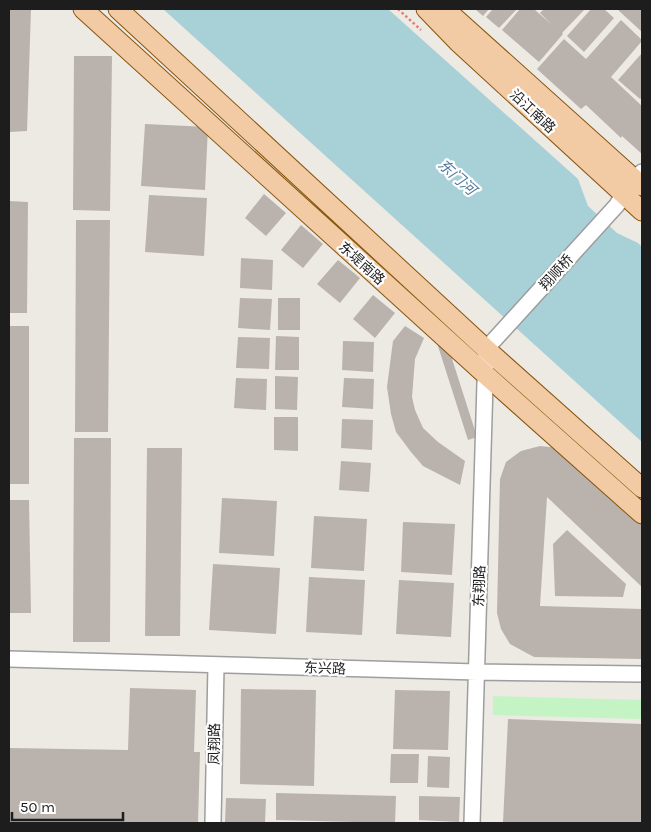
<svg xmlns="http://www.w3.org/2000/svg" width="651" height="832" viewBox="0 0 651 832" font-family="Karla,'Noto Sans SC',sans-serif">
	<style>
		.park { fill: #c4f4c4 }
		.water { fill: #a8d0d7 }
		.building { fill: #bab2ad }
		.lines { fill: none; stroke-linecap: round; stroke-linejoin: round }
		.minor-casing { stroke: #9e9e9e; stroke-width: 18 }
		.major-casing { stroke: #87550e; stroke-width: 21 }
		.path { stroke: #ec7875; stroke-width: 2.5; stroke-dasharray: 2.5 2.5; stroke-linecap: butt }
		.minor { stroke: #fff; stroke-width: 15 }
		.major { stroke: #f2caa3; stroke-width: 19 }
		.labels { text-anchor: middle; stroke-width: 4.5; stroke-linejoin: round; paint-order: stroke }
		.street-label { font-size: 14px; fill: #1d1d1d; stroke: #fff }
		.water-label { font-size: 15px; font-style: italic; fill: #507b9c; stroke: #fff }
	</style>
	<rect width="100%" height="100%" fill="#ede9e3"/>
	<path class="park" d="M493,696l149,4v19l-149,-4z"/>
	<path class="water" d="M163,9h225l190,170 10,27 29,27 21,10 4,4v195z"/>
	<path class="building" d="M9,9h22l-4,122 -18,1z
		M475,9h14l-6,7z
		M493,9h24l-18,19 -13,-11z
		M520,9h14l18,16 -12,-12 4,-4h41l-23,24 1,1 -24,28 -37,-32z
		M591,9h13l10,9 -30,34 -17,-16z
		M617,9h25v23z
		M621,20l21,20v1l-31,36 31,29v48l-20,-18 -1,2 -35,-33 -5,4 -44,-40 27,-30 22,20z
		M642,53v44l-2,2 -22,-19z
		M74,56h38l-2,155 -37,-1z
		M145,124l63,3 -3,63 -64,-4z
		M264,194l22,19 -20,23 -21,-18z
		M149,195l58,3 -3,58 -59,-4z
		M9,201l19,1 -1,111h-18z
		M76,220h34l-2,212h-33z
		M301,225l22,19 -20,24 -22,-18z
		M241,258l32,2 -1,30 -32,-2z
		M338,260l22,18 -20,25 -23,-19z
		M373,295l22,18 -20,25 -22,-19z
		M240,298l32,1 -2,31 -32,-2z
		M278,298h22v32h-22z
		M9,326h20v158h-20z
		M405,326l19,12 -9,21 -3,38 3,13 8,18 15,14 27,19 -5,24 -37,-19 -12,-14 -15,-20 -5,-18 -4,-27 6,-46z
		M276,336l23,1v33h-24z
		M238,337l32,1 -1,31 -33,-1z
		M446,340l31,97 -9,3 -31,-97z
		M343,341l31,1 -1,30 -31,-2z
		M275,376l23,1 -1,33 -22,-1z
		M236,378l31,1 -1,31 -32,-2z
		M344,378l30,1 -1,30 -31,-2z
		M274,417h24v34l-24,-1z
		M342,419l31,1 -1,30 -31,-2z
		M74,438h37l-1,204h-37z
		M540,446l19,2 83,75v64l-95,-90 -7,109 102,3v50l-108,-2 -24,-13 -9,-15 -4,-16 3,-134 6,-17 15,-11z
		M147,448h35l-2,188h-35z
		M341,461l30,2 -2,29 -30,-2z
		M222,498l55,3 -3,55 -55,-3z
		M9,500h20l2,113h-22z
		M314,516l53,3 -3,52 -53,-3z
		M403,522l52,2 -3,51 -51,-3z
		M567,530l59,54 -3,13 -68,-1 -2,-52z
		M213,564l67,4 -4,66 -67,-4z
		M309,577l56,3 -3,55 -56,-3z
		M399,580l55,3 -3,54 -55,-3z
		M130,688l66,2 -2,62h6l-2,71h-189v-75l119,2z
		M241,689l75,1 -2,96 -74,-2z
		M395,690l55,1 -2,59 -55,-1z
		M508,719l134,5v99h-139z
		M391,754h28l-1,29h-28z
		M428,756l22,1 -1,31 -22,-1z
		M276,793l120,3 -1,27 -119,-3z
		M419,796l41,1 -1,25 -40,-2z
		M226,798l40,1 -1,24h-40z"/>
	<g class="lines">
		<g class="minor-casing">
			<path id="minor" d="M9,659l468,13 165,2
				M213,823l3,-158
				M472,823l14,-474 131,-144 6,-11 19,-22"/>
		</g>
		<g class="major-casing">
			<path id="major" d="M83,9l403,366 156,139
				M118,9l368,340 156,139
				M426,9l32,33 184,169
				M445,9l197,177"/>
		</g>
		<path class="path" d="M398,9l23,21"/>
		<use href="#minor" class="minor"/>
		<use href="#major" class="major"/>
	</g>
	<g class="labels">
		<g class="street-label">
			<text transform="translate(533 111) rotate(43)" y="5">沿江南路</text>
			<text transform="translate(362 263) rotate(42)" y="5">东堤南路</text>
			<text transform="translate(556 272) rotate(-48)" y="5">翔顺桥</text>
			<text transform="translate(479 586) rotate(-88)" y="5">东翔路</text>
			<text transform="translate(325 668) rotate(2)" y="5">东兴路</text>
			<text transform="translate(214 744) rotate(-89)" y="5">凤翔路</text>
		</g>
		<g class="water-label">
			<text transform="translate(457 177) rotate(42)" y="5">东门河</text>
		</g>
	</g>
	<rect width="651" height="832" fill="none" stroke="#1d1d1d" stroke-width="20"/>
	<path d="M12 812v8h111v-8" fill="none" stroke="#1d1d1d" stroke-width="2.5"/>
	<text x="20" y="812" font-size="15" fill="#1d1d1d" stroke="#ffffff" stroke-width="4" paint-order="stroke">50 m</text>
</svg>
